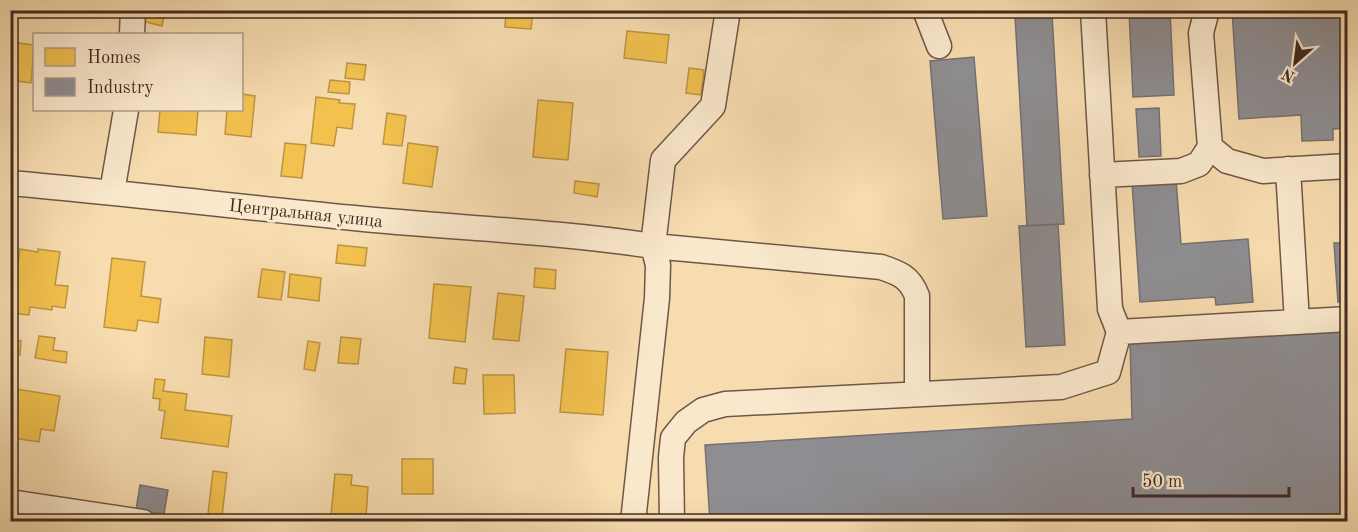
<svg xmlns="http://www.w3.org/2000/svg" width="1358" height="532" viewBox="0 0 1358 532" font-family="'Old Standard TT',serif">
	<style>
		.homes { fill: #f2c14e; stroke: #bd9441; stroke-width: 1.5 }
		.industry { fill: #8d8d92; stroke: #767071; stroke-width: 1.5 }
		.lines { fill: none; stroke-linecap: round; stroke-linejoin: round }
		.minor-casing { stroke: #6f5746; stroke-width: 27 }
		.minor { stroke: #fae8cc; stroke-width: 24 }
		.labels { text-anchor: middle; stroke-width: 6; stroke-linejoin: round; paint-order: stroke }
		.street-label { font-size: 18px; fill: #422b23; stroke: #fae8cc }
	</style>
	<rect width="100%" height="100%" fill="#f7dcb0"/>
	<filter id="stains"><feTurbulence type="fractalNoise" baseFrequency=".00333" numOctaves="4"/><feColorMatrix values="0 0 0 0 .2 0 0 0 0 .09 0 0 0 0 .02 0 0 0 .5 -.17"/></filter>
	<radialGradient id="worn" r=".72"><stop offset=".6" stop-color="#630" stop-opacity="0"/><stop offset="1" stop-color="#630" stop-opacity=".3"/></radialGradient>
	<path class="homes" d="M144,10h21l-3,16 -20,-5z
		M506,10h27l-2,19 -26,-2z
		M627,31l42,4 -3,28 -42,-5z
		M10,42l24,3 -3,38 -21,-3z
		M347,63l19,2 -2,15 -19,-2z
		M689,68l15,2 -3,25 -15,-2z
		M330,80l20,2 -1,12 -21,-2z
		M242,94l13,2 -4,41 -26,-3 2,-24h15z
		M316,97l24,3 -1,3 16,1 -3,25 -15,-2 -3,19 -23,-3z
		M538,100l35,3 -5,57 -35,-3z
		M160,110h38l-2,25 -38,-3z
		M387,113l19,3 -4,30 -19,-2z
		M285,143l21,2 -4,33 -21,-2z
		M408,143l30,4 -6,40 -29,-4z
		M575,181l24,3 -2,13 -23,-4z
		M338,245l29,3 -2,18 -29,-3z
		M20,249l18,3v-3l22,3 -5,33 13,1 -3,22 -13,-2v4l-22,-3 -1,8 -19,-2v-31l5,1z
		M112,258l33,4 -4,34 20,3 -3,24 -20,-3 -2,11 -32,-4z
		M535,268l21,2 -1,19 -21,-2z
		M262,269l23,3 -4,28 -23,-3z
		M290,274l31,4 -2,23 -31,-4z
		M434,284l37,3 -6,55 -36,-4z
		M498,293l26,3 -5,45 -26,-2z
		M39,336l16,2 -2,12 14,2 -1,11 -31,-5z
		M205,337l27,3 -3,37 -27,-3z
		M341,337l20,2 -3,25 -20,-1z
		M10,340l11,1 -1,14 -10,-1z
		M308,341l12,2 -5,28 -11,-2z
		M566,349l42,3 -5,63 -43,-3z
		M455,367l12,2 -2,15 -12,-1z
		M483,375h31l1,38 -31,1z
		M155,379l10,1 -2,11 24,3 -2,16 47,6 -4,31 -67,-9 4,-27 -6,-1 1,-11 -7,-1z
		M10,388l50,8 -6,35 -13,-2 -2,13 -26,-4 2,-13 -5,-1z
		M402,459h31v35h-31z
		M213,471l14,2 -5,43 -14,-2z
		M335,474l17,1 -1,10 17,2 -2,30 -35,-2z"/>
	<path class="industry" d="M1129,10h41l4,85 -41,2z
		M1232,10h62v6l30,-2 -1,-4h25v118l-15,1v11l-31,1 -1,-26 -62,4z
		M1052,14l12,210 -37,2 -12,-210z
		M974,57l13,159 -44,3 -13,-158z
		M1159,108l2,48 -22,1 -3,-48z
		M1176,179l5,65 67,-5 5,63 -37,3 -1,-8 -75,5 -8,-120z
		M1058,224l7,121 -39,2 -7,-121z
		M1334,243h14v59h-10z
		M1348,330v192h-638l-5,-77 427,-26 -2,-76z
		M140,485l28,5 -4,24 -28,-4z"/>
	<g class="lines">
		<g class="minor-casing">
			<path id="minor" d="M728,10l-15,96 -50,54 -10,86 228,21c18,6 29,10 36,29v98
				M925,10l14,36
				M1093,10l17,299 9,23
				M1207,10l-6,23 9,114 17,14 36,10 85,-5
				M132,34l1,-24
				M1288,169l9,153
				M1102,175l79,-4 18,-7 11,-17
				M10,183c115,10 230,24 344,35 100,10 200,13 299,28l5,19 -1,33 -24,224
				M112,192l14,-82
				M10,502l133,20
				M672,522l-1,-65 2,-19 13,-16 17,-12 22,-6 336,-17 47,-15 11,-40 229,-13"/>
		</g>
		<use href="#minor" class="minor"/>
	</g>
	<g class="labels">
		<g class="street-label">
			<text transform="translate(306 213) rotate(6)" y="6">Центральная улица</text>
		</g>
	</g>
	<rect width="1358" height="532" fill="none" stroke="#f7dcb0" stroke-width="36"/>
	<rect x="12" y="12" width="1334" height="508" fill="none" stroke="#422b23" stroke-width="3"/>
	<rect x="18" y="18" width="1322" height="496" fill="none" stroke="#422b23" stroke-width="1.5"/>
	<rect x="33" y="33" width="210" height="78" fill="#fae8cc" stroke="#b09c88" stroke-width="1.5"/>
	<rect x="45" y="48" width="30" height="18" fill="#f2c14e" stroke="#b09c88" stroke-width="1.5"/>
	<text x="87" y="63" font-size="18" fill="#422b23">Homes</text>
	<rect x="45" y="78" width="30" height="18" fill="#8d8d92" stroke="#b09c88" stroke-width="1.5"/>
	<text x="87" y="93" font-size="18" fill="#422b23">Industry</text>
	<g transform="translate(1295 63) rotate(208)" stroke="#fae8cc" stroke-width="4.5" paint-order="stroke">
	<path d="M0-4.5L10 22L0 15L-10 22Z" fill="#422b23"/>
	<text y="-9" font-size="16" font-weight="bold" text-anchor="middle" fill="#422b23">N</text>
	</g>
	<path d="M1133 487v9h156v-9" fill="none" stroke="#422b23" stroke-width="3"/>
	<text x="1142" y="487" font-size="18" fill="#422b23" stroke="#fae8cc" stroke-width="4.5" paint-order="stroke">50 m</text>
	<rect width="100%" height="100%" filter="url(#stains)"/>
	<rect width="100%" height="100%" fill="url(#worn)"/>
</svg>
